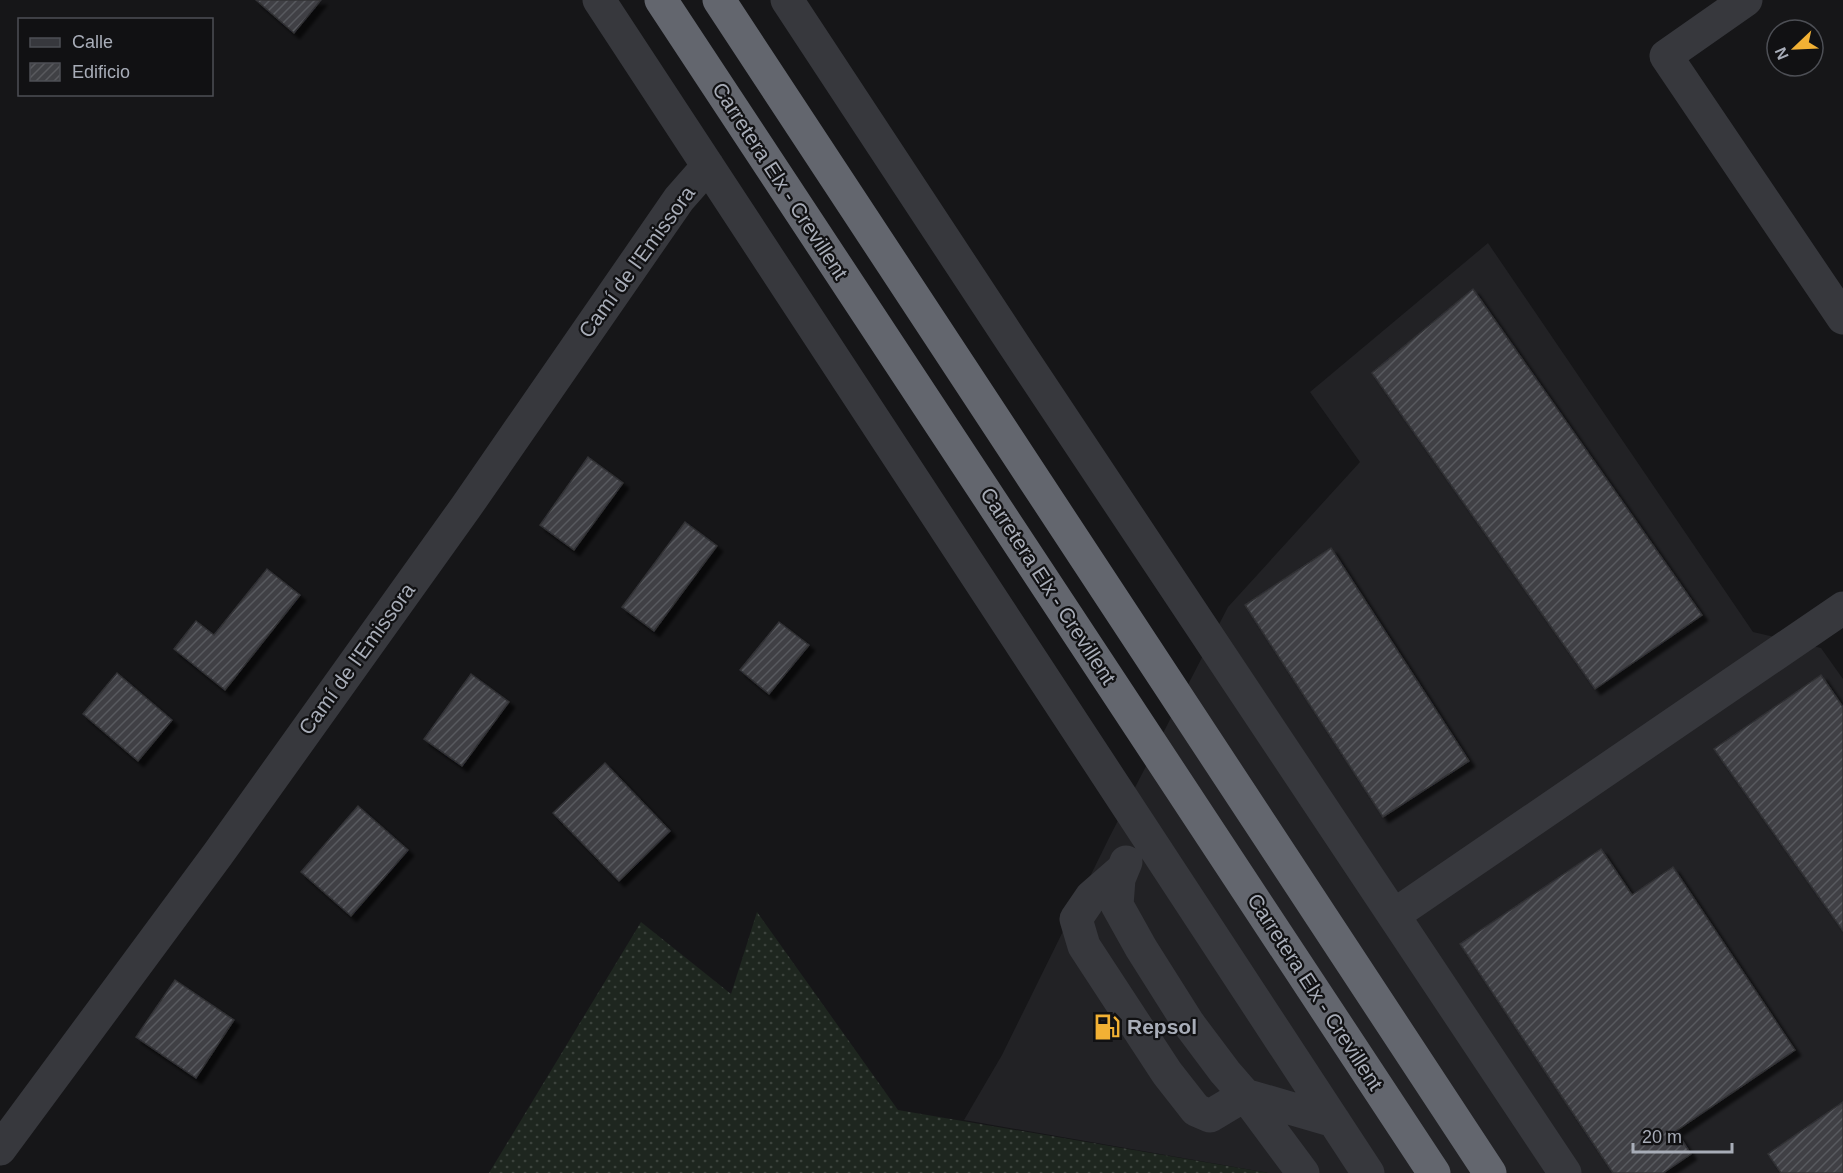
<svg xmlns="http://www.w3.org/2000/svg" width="1843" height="1173" viewBox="0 0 1843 1173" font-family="Arial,sans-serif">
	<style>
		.built { fill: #222225 }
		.grass { fill: url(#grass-dots) }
		.building { fill: url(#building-hatch); stroke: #303034; stroke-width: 1.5; filter: url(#shadow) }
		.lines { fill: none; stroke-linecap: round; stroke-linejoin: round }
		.minor { stroke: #37383d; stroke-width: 33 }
		.highway { stroke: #63666e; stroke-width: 33 }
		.labels { text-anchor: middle; stroke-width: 4.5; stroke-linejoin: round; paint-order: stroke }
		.street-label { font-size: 21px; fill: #a8adb8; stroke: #111113 }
		.poi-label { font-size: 21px; font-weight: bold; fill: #a8adb8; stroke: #111113; text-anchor: start }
	</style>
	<defs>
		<pattern id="grass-dots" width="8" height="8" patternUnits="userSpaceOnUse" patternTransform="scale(1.5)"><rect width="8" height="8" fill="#1e261f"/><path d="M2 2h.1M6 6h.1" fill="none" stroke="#3c433d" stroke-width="1.8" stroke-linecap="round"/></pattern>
		<pattern id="building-hatch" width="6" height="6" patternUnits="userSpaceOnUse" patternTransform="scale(1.5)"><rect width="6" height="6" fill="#404145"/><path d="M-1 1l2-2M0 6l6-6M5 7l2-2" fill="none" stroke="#595a5e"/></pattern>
		<filter id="shadow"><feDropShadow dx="5.5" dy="5.5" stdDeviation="1.5" flood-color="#0009"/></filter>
	</defs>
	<rect width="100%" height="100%" fill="#161618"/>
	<path class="built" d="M1488,243l265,389 68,16 22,31v494h-574l-305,-53 38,-65 107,-217 119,-231 132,-145 -50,-70z"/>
	<path class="grass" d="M757,912l141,198 371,63h-780l152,-251 90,72z"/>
	<path class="building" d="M256,0h65l-27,33z
		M1473,289l229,326 -107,74 -223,-316z
		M588,457l35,26 -49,67 -34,-25z
		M685,522l32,24 -63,85 -32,-24z
		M1331,548l138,213 -86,56 -138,-212z
		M267,569l33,26 -75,95 -51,-41 22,-28 18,14z
		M779,622l30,23 -40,49 -29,-24z
		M117,673l55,47 -34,41 -55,-47z
		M471,674l38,28 -47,64 -38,-27z
		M1821,675l22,32v224l-129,-182z
		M605,763l65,68 -51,50 -66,-68z
		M358,806l50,44 -57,66 -50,-44z
		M1601,849l31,46 41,-28 122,183 -119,81 15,23 -28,19h-50l-153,-229z
		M175,980l59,40 -38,58 -60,-41z
		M1843,1102v71h-62l-13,-19z"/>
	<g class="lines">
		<path class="minor" d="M599,0l769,1173
			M787,0l227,345 551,828
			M1746,0l-80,56 177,262
			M1126,862l-7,17 -2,26 24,43 48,76 36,48 20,23 89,26
			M1122,870l-31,27 -15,22 8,27 83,127 29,37 14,6 35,-21 58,78
			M1394,915l449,-307
			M0,1149l218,-295 248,-347 213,-308 29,-33"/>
		<path class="highway" d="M661,0l773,1173
			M719,0l771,1173"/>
	</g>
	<defs>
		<g id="fuel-bare" transform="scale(2.07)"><path d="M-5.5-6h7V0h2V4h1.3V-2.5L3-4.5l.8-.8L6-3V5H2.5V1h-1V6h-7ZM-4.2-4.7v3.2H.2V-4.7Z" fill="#f2b134" stroke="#111113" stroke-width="2.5" paint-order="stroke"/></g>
	</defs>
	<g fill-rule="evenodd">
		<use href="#fuel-bare" x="1107" y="1027"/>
	</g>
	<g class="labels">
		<g class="street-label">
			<text transform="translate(780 181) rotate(57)" y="7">Carretera Elx - Crevillent</text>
			<text transform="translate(637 262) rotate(-54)" y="7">Camí de l'Emissora</text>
			<text transform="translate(1048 586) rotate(57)" y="7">Carretera Elx - Crevillent</text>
			<text transform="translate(357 659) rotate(-54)" y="7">Camí de l'Emissora</text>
			<text transform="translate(1315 992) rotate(57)" y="7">Carretera Elx - Crevillent</text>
		</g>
		<g class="poi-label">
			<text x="1127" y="1034">Repsol</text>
		</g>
	</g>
	<rect x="18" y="18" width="195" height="78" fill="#111113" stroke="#4d4f55" stroke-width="1.5"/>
	<rect x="30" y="38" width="30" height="9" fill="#37383d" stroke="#4d4f55" stroke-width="1.5"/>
	<text x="72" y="48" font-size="18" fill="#a8adb8">Calle</text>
	<rect x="30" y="63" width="30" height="18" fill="url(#building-hatch)" stroke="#4d4f55" stroke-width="1.5"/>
	<text x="72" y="78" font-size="18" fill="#a8adb8">Edificio</text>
	<g transform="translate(1795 48) rotate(247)"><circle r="28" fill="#111113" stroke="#4d4f55" stroke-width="1.5"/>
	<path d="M0-4.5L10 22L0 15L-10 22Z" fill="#f2b134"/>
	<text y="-9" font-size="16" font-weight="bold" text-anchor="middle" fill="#a8adb8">N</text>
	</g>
	<path d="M1633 1143v9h99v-9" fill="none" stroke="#a8adb8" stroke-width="3"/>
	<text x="1642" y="1143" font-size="18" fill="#a8adb8" stroke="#111113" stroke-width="4.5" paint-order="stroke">20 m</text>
</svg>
